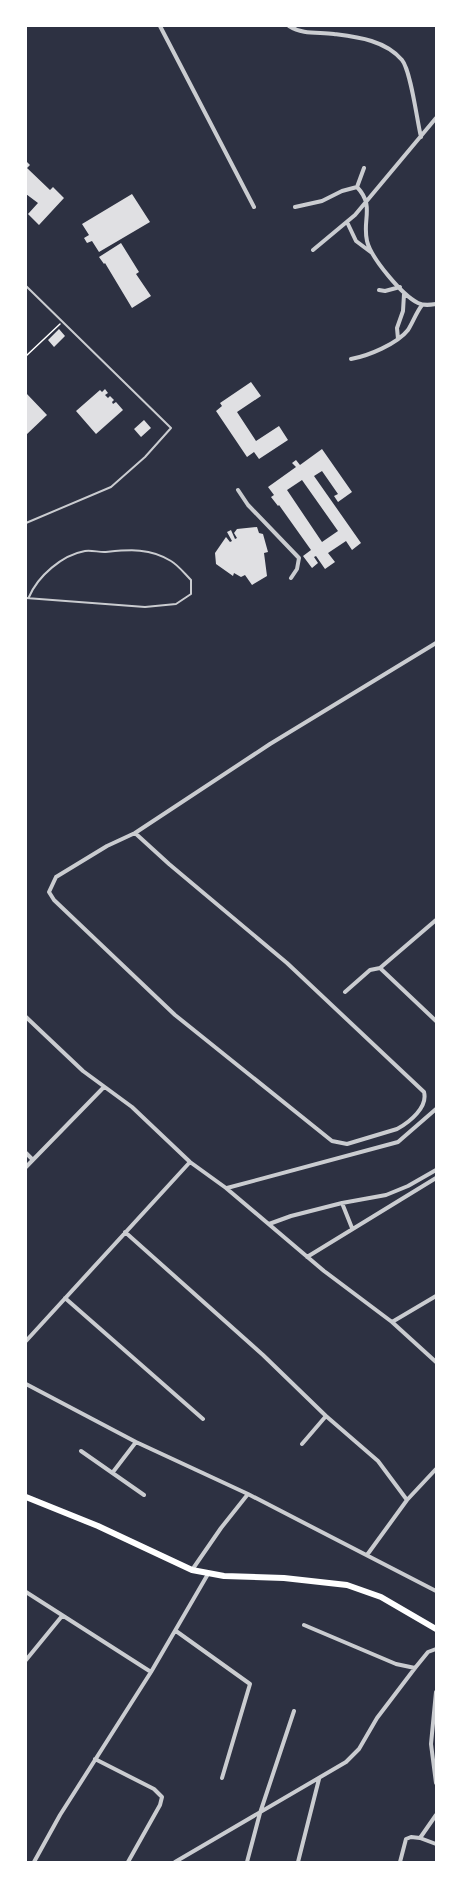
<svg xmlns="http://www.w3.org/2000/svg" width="462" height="1888" viewBox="0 0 462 1888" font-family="Inter,sans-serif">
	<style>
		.building { fill: #e0e0e3; fill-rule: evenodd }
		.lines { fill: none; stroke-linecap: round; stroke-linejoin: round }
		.path { stroke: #fff; stroke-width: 1.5 }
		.service { stroke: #caccd0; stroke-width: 2 }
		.minor { stroke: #caccd0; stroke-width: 4 }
		.secondary { stroke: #fff; stroke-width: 6 }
	</style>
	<rect width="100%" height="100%" fill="#2d3142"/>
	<path class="building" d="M26,161l4,4 -3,3 23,22 3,-3 11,11 -25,27 -11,-11 10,-11 -12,-9z
		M132,194l18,28 -51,30 -7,-11 -5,2 -3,-5 5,-3 -7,-11z
		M121,243l18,29 -3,2 15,22 -19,12 -27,-45 -1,1 -5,-7z
		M59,329l6,7 -11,11 -6,-7z
		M251,382l10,14 -24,16 19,29 23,-15 9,14 -29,19 -5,-7 -7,5 -31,-46 6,-5 -2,-3z
		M105,389l3,4 -3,2 3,3 2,-2 4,4 -2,2 1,2 3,-2 7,8 -27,24 -20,-23 24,-21 2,2z
		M26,393l21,22 -21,20z
		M144,420l7,8 -10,9 -7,-8z
		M322,449l30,43 -14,10 -4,-6 4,-2 -16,-23 -8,5 47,67 -9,7 -6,-9 -18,12 7,9 -10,7 -9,-13 -2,1 4,6 -6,5 -9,-12 8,-6 -32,-45 -1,1 -7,-9 3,-2 -6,-8 28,-20 -4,-4 4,-3 4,5zM302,480l36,51 -16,11 -35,-52z
		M257,527l2,6 4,1 5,18 -4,1 3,23 -15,9 -7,-10 -4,2 -7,-4 -1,3 -17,-12 -1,-11 11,-16 4,5 2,-1 -5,-9 4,-2 4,9 2,-1 -3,-5 3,-4z"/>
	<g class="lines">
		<path class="path" d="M26,356l34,-32"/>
		<path class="service" d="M26,286l145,142 -26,29 -34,30 -85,36
			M26,598l119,9 31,-3 15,-10v-14c-6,-6 -13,-15 -20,-19 -22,-14 -44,-11 -67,-9 -6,0 -13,-2 -19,-1 -23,4 -47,25 -56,46"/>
		<path class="minor" d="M160,26l94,181
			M289,26c14,9 29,6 45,8 23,3 51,6 68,26 9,11 15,61 19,77
			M357,187l7,-19
			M295,207l27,-6 20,-10 15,-4c18,19 5,32 10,54 4,17 35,54 51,62 6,3 12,2 18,1
			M347,222l9,19 16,12
			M313,250l42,-35 81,-97
			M379,290l6,1 15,-4
			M398,339l-1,-11 6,-17 1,-17
			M351,359c17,-3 46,-15 57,-29 5,-8 8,-17 14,-25
			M238,490l10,15 51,53 -2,11 -6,9
			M135,833l34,31 118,99 137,129c4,15 -14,30 -27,37l-50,15 -15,-3 -157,-126 -121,-115 -5,-8 7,-15 51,-31 28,-13 135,-89 166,-101
			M380,968l56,53
			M345,992l25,-22 10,-2 56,-48
			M26,1017l57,54 49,36 58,55 36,26 98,83 68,51 44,40
			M26,1153l6,6
			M26,1167l78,-80
			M227,1188l171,-46 38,-33
			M342,1203l10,25
			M269,1224l22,-8 51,-13 44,-8 22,-9 28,-16
			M125,1232l138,123 63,61 52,45 29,39
			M307,1257l129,-79
			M65,1298l138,121
			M392,1322l44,-26
			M26,1341l164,-179
			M26,1384l110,58 112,52 188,97
			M302,1444l24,-28
			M81,1451l63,44
			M113,1472l23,-30
			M367,1555l40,-55 29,-31
			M192,1570l29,-42 27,-34
			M26,1592l125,80
			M304,1625l92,39 19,4
			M176,1631l74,53 -28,94
			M26,1660l36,-44
			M436,1692l-5,52 5,39
			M95,1759l59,30 8,8 -2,8 -32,57
			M420,1838l16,6
			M34,1862l26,-47 91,-143 57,-98
			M175,1862l171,-100 13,-13 18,-31 38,-50 13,-16 8,-3
			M247,1862l13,-49 34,-102
			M298,1862l21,-83
			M400,1862l6,-23 5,-2 9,1 16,-23"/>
		<path class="secondary" d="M26,1497l72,29 94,44 32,6 60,2 63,7 34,12 55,32"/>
	</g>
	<rect width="462" height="1888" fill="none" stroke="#ffffff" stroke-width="54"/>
</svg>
